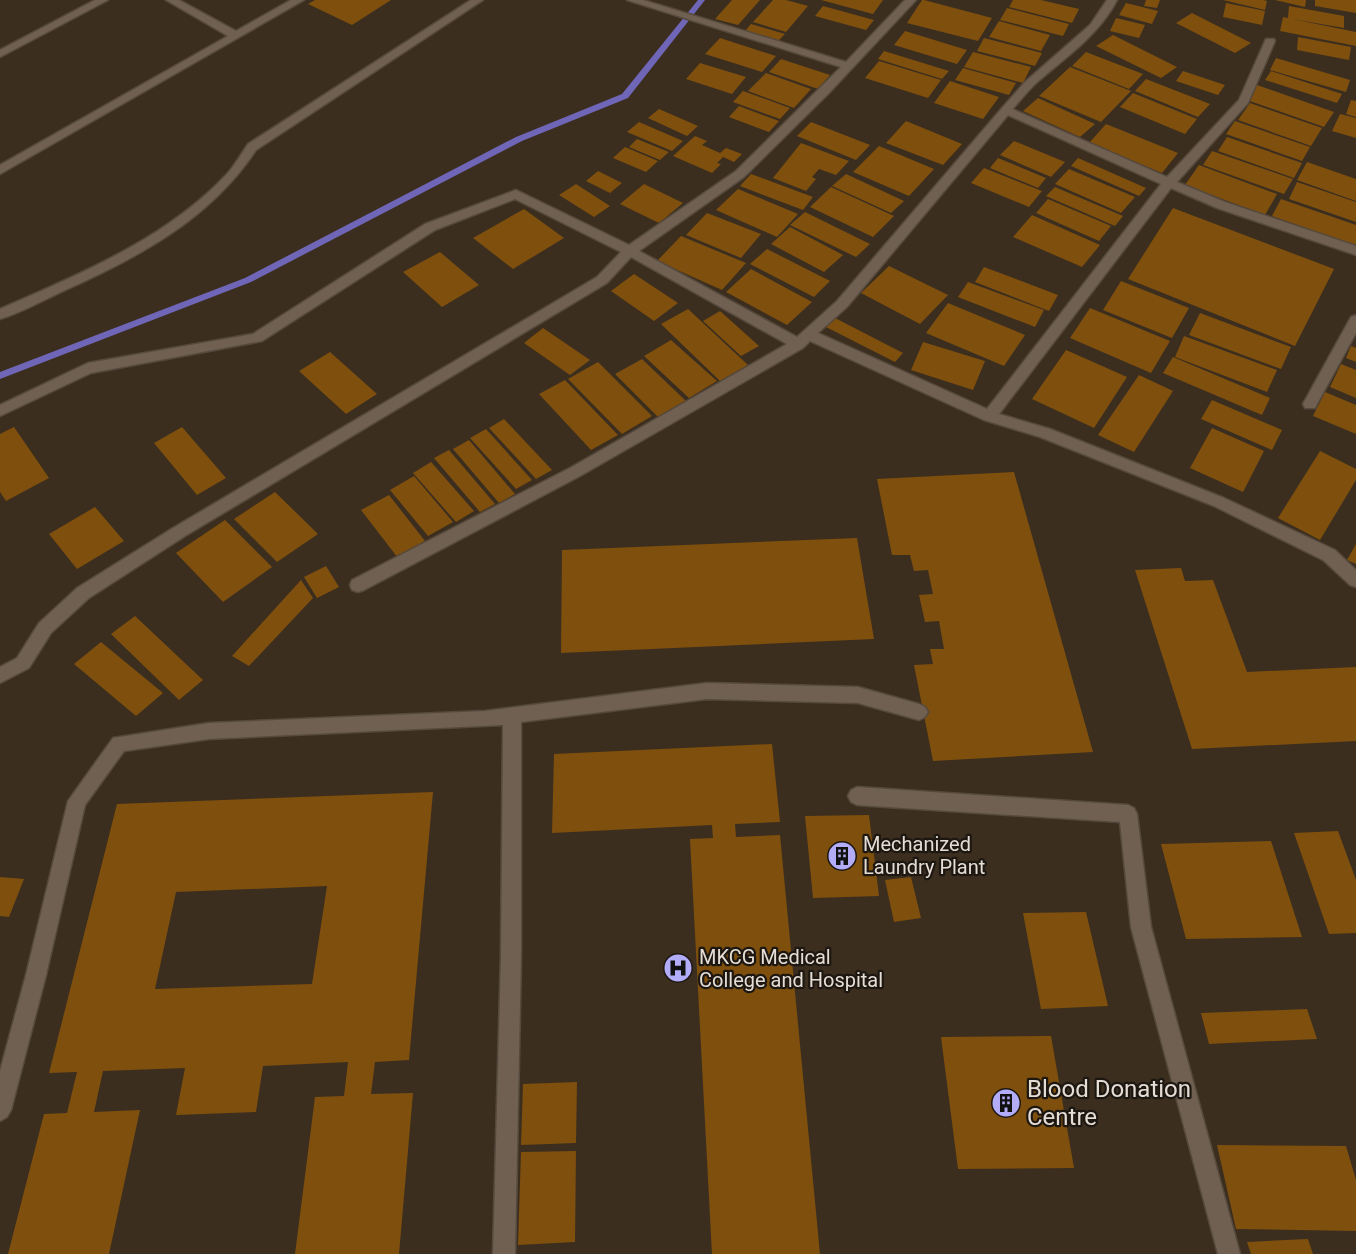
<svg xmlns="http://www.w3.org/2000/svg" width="1356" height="1254" viewBox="0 0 1356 1254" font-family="Roboto,sans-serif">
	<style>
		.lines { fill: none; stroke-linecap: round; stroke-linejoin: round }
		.stream { fill: #7066b7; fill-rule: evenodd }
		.building { fill: #7f4f0d; fill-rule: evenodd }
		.service-casing { stroke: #55493d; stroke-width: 3 }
		.minor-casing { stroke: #55493d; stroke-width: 3 }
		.service { fill: #6f6051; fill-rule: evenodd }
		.minor { fill: #6f6051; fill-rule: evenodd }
		.labels { text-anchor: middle; stroke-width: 4.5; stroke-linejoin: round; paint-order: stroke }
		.poi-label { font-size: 20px; fill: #e5dcd4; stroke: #1d1711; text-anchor: start }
		.near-poi-label { font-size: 24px; fill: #e5dcd4; stroke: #1d1711; text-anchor: start }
	</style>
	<rect width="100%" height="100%" fill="#3b2e1f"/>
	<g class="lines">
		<path class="stream" d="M698,0h7l-77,98 -106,43 -271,141 -251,97v-7l245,-94 271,-141 106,-43z"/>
	</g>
	<path class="building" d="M315,0h76l-39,25 -44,-21z
		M732,0h28l-22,25 -23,-6z
		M773,0h13l22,6 -22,26 -33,-10z
		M821,0h62l-10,14z
		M922,0h2l68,18 -14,23 -71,-18z
		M1013,0h28l38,9 -7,14 -63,-16z
		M1146,0h14l-3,8 -13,-2z
		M1223,0h40l4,1 -2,9z
		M1275,0h31l-1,7z
		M1315,0h41v13l-41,-7z
		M1126,3l32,8 -6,13 -33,-9z
		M1226,3l39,8 -3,14 -39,-8z
		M823,6l51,14 -8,10 -51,-14z
		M1289,6l55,10v12l-52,-9 64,13v14l-76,-15 3,-14 5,1z
		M1007,8l62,16 -6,12 -63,-16z
		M1192,13l59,30 -16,10 -59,-30z
		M1116,18l29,7 -6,13 -29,-7z
		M999,21l51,14 -9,16 -52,-14z
		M751,24l34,10 -7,7 -33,-10z
		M905,31l62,19 -10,14 -63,-19z
		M1113,35l64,32 -16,11 -65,-32z
		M1298,37l53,10 -2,13 -52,-10z
		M720,38l56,18 -14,16 -57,-18z
		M984,38l58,15 -7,13 -58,-15z
		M884,51l65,20 -7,8 -64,-20z
		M973,52l58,15 -8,16 -59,-16z
		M1086,52l57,22 -14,15 -57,-23z
		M1276,58l74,22 -4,12 -76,-22z
		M781,59l49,16 -12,14 -49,-17z
		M879,61l62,19 -13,18 -63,-20z
		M700,63l46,14 -14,17 -46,-15z
		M1070,67l61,24 -30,31 -62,-26z
		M963,68l53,15 -7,12 -54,-15z
		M1183,71l42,14 -7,10 -42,-14z
		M1271,71l71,23 -5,9 -72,-23z
		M766,73l45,16 -17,19 -46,-17z
		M1146,79l64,25 -12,13 -63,-26z
		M950,81l49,16 -16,22 -49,-16z
		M1257,85l77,27 -10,15 -77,-27z
		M743,91l47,17 -10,11 -47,-17z
		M1133,93l64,26 -12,15 -65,-27z
		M1038,98l57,26 -15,13 -57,-26z
		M1351,100l5,1v16l-10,-3z
		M1250,103l72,25 -11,18 -73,-26z
		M739,106l40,15 -10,11 -40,-15z
		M659,109l39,17 -11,10 -39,-18z
		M1340,114l16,4v20l-24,-7z
		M906,121l56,23 -19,21 -57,-22z
		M1235,121l75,26 -8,14 -76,-27z
		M639,122l44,19 -11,10 -45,-19z
		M811,122l59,23 -14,15 -59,-24z
		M1106,124l72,29 -16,20 -73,-30z
		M695,136l12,5 -5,4 18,8 6,-5 16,6 -8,8 -11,-5 -6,6 4,1 -9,9 -39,-17z
		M1227,137l75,26 -8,15 -76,-27z
		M637,139l32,13 -9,8 -31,-13z
		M1014,141l51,21 -14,15 -51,-22z
		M801,143l48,18 -13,14 -17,-6 -7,8 4,2 -10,12 -33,-13z
		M879,146l55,23 -25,27 -56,-24z
		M625,147l33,14 -12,11 -33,-14z
		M1212,151l81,28 -9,15 -81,-29z
		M998,158l48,20 -8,10 -48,-20z
		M1078,158l68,30 -7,8 -68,-30z
		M1307,162l49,17v22l-59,-21z
		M1199,165l78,29 -12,21 -80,-30z
		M984,168l58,23 -13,16 -58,-24z
		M1069,169l66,28 -14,16 -66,-29z
		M598,171l24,12 -12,10 -24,-12z
		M751,174l62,23 -10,13 -63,-24z
		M846,174l58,27 -13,12 -59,-27z
		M1297,182l59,20v20l-67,-23z
		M576,184l34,22 -16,11 -35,-22z
		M644,184l39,19 -24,20 -39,-19z
		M831,187l63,29 -21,21 -63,-30z
		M1055,187l68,29 -8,10 -69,-30z
		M738,189l60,25 -21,23 -61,-27z
		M1048,199l63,27 -12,15 -63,-28z
		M1281,199l75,26v21l-84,-30z
		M1173,208l161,61 -39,77 -167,-67z
		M524,209l40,29 -51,31 -40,-31z
		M805,212l65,32 -14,13 -66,-32z
		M707,213l54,21 -20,24 -55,-23z
		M1032,215l68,30 -18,22 -69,-30z
		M790,227l53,28 -19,17 -53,-28z
		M681,236l65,27 -24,27 -65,-29z
		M767,249l63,32 -16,16 -64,-33z
		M440,252l39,33 -37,22 -39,-35z
		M889,266l59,29 -28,29 -59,-31z
		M984,267l74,28 -9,16 -74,-29z
		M751,269l61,33 -25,23 -61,-33z
		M634,274l44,29 -24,18 -43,-30z
		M1121,281l68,27 -17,30 -69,-28z
		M968,282l76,28 -9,17 -77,-30z
		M948,303l77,32 -21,31 -78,-33z
		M1090,308l80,33 -19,32 -81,-35z
		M688,309l60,56 -28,16 -59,-57z
		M720,311l39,35 -18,10 -38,-35z
		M1200,313l91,34 -10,22 -92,-34z
		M835,318l68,35 -8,9 -69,-35z
		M543,328l47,32 -20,15 -46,-32z
		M1184,336l93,34 -10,22 -92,-35z
		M671,340l46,41 -28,17 -45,-42z
		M923,342l62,19 -12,29 -62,-20z
		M1351,346l5,2v14l-10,-4z
		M1066,350l61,27 -33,51 -62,-29z
		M330,352l47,42 -31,20 -47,-43z
		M1173,357l97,41 -8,17 -99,-42z
		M642,359l45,43 -28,16 -44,-44z
		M598,362l54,54 -30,18 -54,-55z
		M1341,364l15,6v28l-26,-11z
		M1139,375l34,16 -39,61 -36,-17z
		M565,380l53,55 -27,15 -52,-56z
		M1325,392l31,13v29l-43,-18z
		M1212,400l70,30 -10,20 -71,-31z
		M504,419l48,51 -16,9 -47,-51z
		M14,427l35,51 -43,23 -6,-9v-58z
		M182,427l44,51 -29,17 -43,-52z
		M1212,428l52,23 -21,41 -53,-24z
		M486,429l46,51 -16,9 -46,-51z
		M469,440l46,54 -16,9 -46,-54z
		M449,450l46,54 -15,8 -46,-54z
		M1320,451l36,18v11l-36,60 -42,-22z
		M431,462l43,49 -18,11 -43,-49z
		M1014,472l79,280 -160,9 -19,-96 19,-1 -3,-15h14l-5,-28 -14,1 -6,-27 14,-1 -5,-24 -14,1 -4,-16h-18l-15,-76z
		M414,476l39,46 -25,14 -38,-46z
		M275,492l43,42 -41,28 -43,-43z
		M389,495l36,46 -27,17 -37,-48z
		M95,507l29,34 -47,28 -28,-35z
		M225,520l47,47 -49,35 -47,-49z
		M857,538l17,101 -313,14 1,-103z
		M1356,544v20l-9,-4z
		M326,566l13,21 -22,11 -13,-21z
		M1181,568l4,13 28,-1 34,92 109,-5v74l-164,8 -57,-179z
		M301,580l12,18 -64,68 -17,-10z
		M135,616l68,64 -24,20 -68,-66z
		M101,642l62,51 -27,23 -62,-52z
		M772,744l8,78 -45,2 1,13 44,-2 40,419h-108l-22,-415 23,-1 -1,-13 -160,8 2,-79z
		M433,792l-24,268 -34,2 -4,32 42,-1 -14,161h-104l20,-157 29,-1 4,-34 -85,4 -7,46 -80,3 9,-47 -82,3 -9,41 46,-2 -31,144h-101l36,-140 23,-1 10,-41 -28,1 68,-269zM327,886l-15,98 -157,5 21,-97z
		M869,815l10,81 -66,2 -8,-82z
		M1338,831l18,49v53l-27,1 -35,-101z
		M1271,841l31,96 -116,2 -25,-95z
		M0,877l24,2 -15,38 -9,-1z
		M911,877l10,41 -27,4 -9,-42z
		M1086,912l22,94 -67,3 -18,-96z
		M1307,1009l10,30 -108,5 -8,-31z
		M1051,1036l23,132 -116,1 -17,-132z
		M577,1082l-1,61 -55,2 2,-61z
		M1217,1145l129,1 10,34v51l-120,-2z
		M576,1151l-1,91 -57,3 3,-93z
		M1308,1239l5,15h-62l-4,-12z"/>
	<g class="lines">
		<g class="service-casing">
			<path id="service" d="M1107,0h10c-18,35 -52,58 -82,84 -9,9 -17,19 -25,28h-8v-4l23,-26 65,-57z"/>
		</g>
		<g class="minor-casing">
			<path id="minor" d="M95,0h13l-108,57v-7z
				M166,0h13l57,31 55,-31h13l-304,174v-9l228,-129z
				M471,0h12l-227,150c-47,71 -121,109 -197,143 -19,9 -39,20 -59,26v-10c80,-35 166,-70 227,-135 8,-9 14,-20 21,-30z
				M627,0h16l203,62 59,-62h11l-87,93 -85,84 -105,74 158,86 40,-36 165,-193h8l157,69 72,-77 26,-59 1,-2h8l1,2 -27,62 -71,79 48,20 131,44v9l-139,-47 -46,-20 -172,226 51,15 174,69 111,52 21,20v17l-6,-2 -27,-25 -109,-54 -174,-69 -56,-17 -174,-79 -7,7 -223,128 -216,114 -6,2 -6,-2 -2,-5 2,-5 218,-112 217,-124 -156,-87 -24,26 -422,253 -96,62 -38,35 -22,35 -29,15v-16l17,-9 22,-35 38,-35 96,-60 424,-251 24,-25 -106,-53 -80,31 -173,111 -171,32 -91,43v-11l88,-42 165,-29 172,-110 91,-34 113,55 107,-74 105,-104zM1008,115l153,69 -174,225 -169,-76 29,-26z
				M1356,315v18l-39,71 -2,4h-10l-2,-4 48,-87z
				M707,683l151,4 61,17 6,3 3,5 -3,5 -6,3 -61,-17 -151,-4 -186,23v233l-6,299h-22l8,-299 2,-230 -294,14 -85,12 -39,54 -39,170 -35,135 -4,7 -7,4v-50l26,-96 42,-174 45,-63 96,-15 276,-12z
				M857,787l271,18 6,3 3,6 14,113 89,327h-22l-87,-327 -11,-105 -263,-17 -6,-3 -3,-6 3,-6z"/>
		</g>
		<use href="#service" class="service"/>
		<use href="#minor" class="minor"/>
	</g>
	<defs>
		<g id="building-disc" transform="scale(1.5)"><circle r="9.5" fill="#b3acf9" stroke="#1d1711"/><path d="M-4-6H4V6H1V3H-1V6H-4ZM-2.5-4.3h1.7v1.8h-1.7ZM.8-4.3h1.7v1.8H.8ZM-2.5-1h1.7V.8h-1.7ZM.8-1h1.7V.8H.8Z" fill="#111"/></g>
		<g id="hospital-disc" transform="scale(1.5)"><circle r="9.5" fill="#b3acf9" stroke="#1d1711"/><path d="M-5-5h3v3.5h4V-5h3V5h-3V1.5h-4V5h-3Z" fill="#111"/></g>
	</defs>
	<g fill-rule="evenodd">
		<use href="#building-disc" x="842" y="856"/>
		<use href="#hospital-disc" x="678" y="968"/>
		<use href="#building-disc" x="1006" y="1103"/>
	</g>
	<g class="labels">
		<g class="poi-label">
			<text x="863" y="851">Mechanized<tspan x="863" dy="23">Laundry Plant</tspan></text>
			<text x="699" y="964">MKCG Medical<tspan x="699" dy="23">College and Hospital</tspan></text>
		</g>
		<g class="near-poi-label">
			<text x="1027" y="1097">Blood Donation<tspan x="1027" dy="28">Centre</tspan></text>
		</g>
	</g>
</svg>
